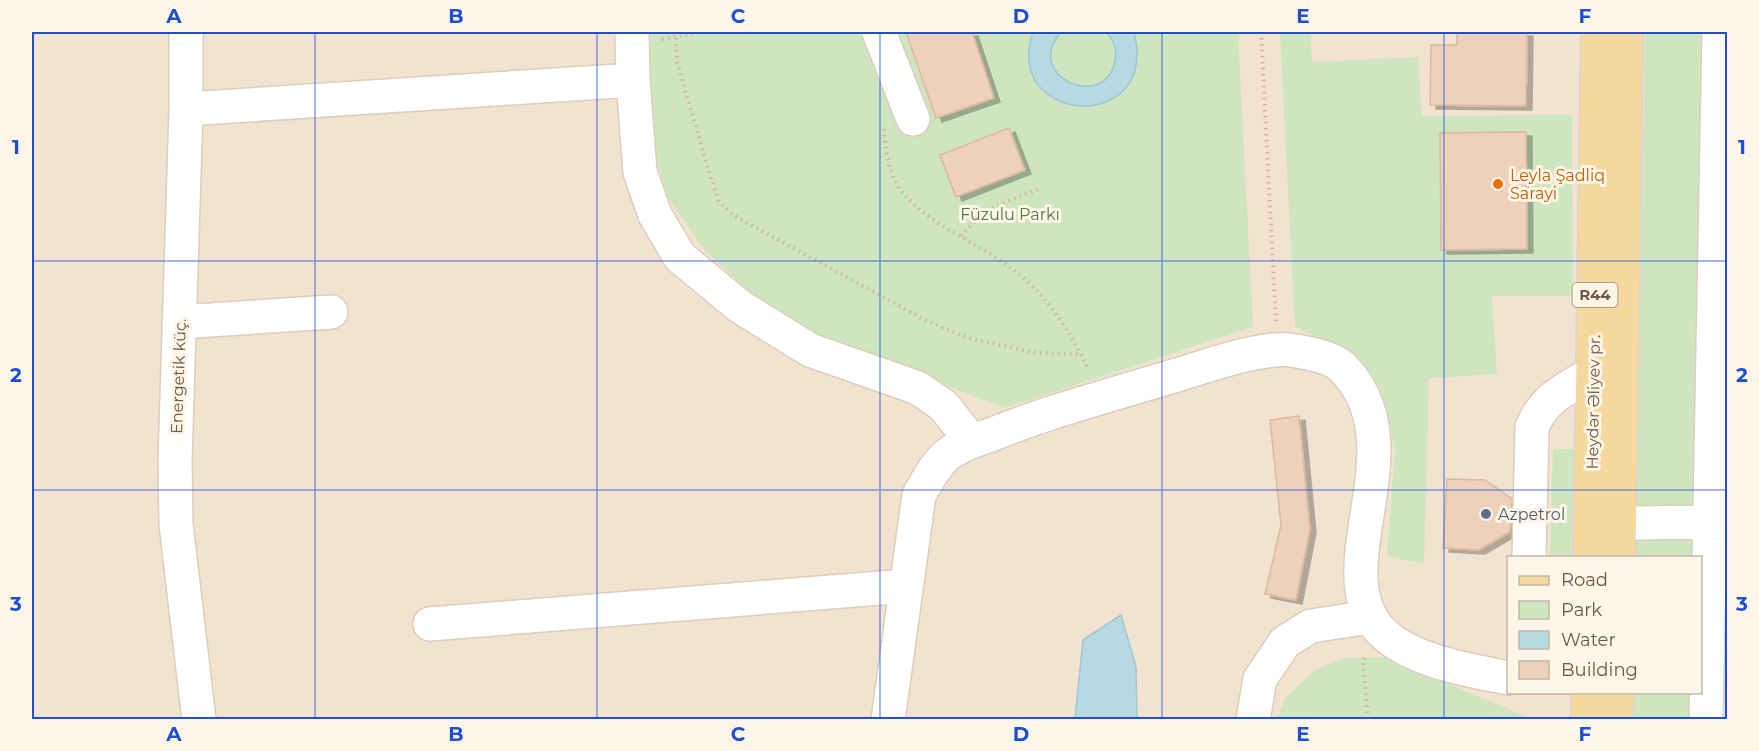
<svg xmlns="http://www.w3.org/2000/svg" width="1759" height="751" viewBox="0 0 1759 751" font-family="Montserrat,sans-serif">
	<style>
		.residential { fill: #f1e3cf; fill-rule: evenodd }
		.green { fill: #cee5c0 }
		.water { fill: #b7d9e1; stroke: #9ec7d2; stroke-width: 1.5 }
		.building { fill: #edd1ba; stroke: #deb89c; stroke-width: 1.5; filter: url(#shadow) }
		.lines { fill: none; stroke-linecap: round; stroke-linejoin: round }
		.minor-casing { stroke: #ddcdbd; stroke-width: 36 }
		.major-casing { stroke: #d9d4d0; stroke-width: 36 }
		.path { stroke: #d1b49e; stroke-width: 4; stroke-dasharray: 1.5 4.5; stroke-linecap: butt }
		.minor { stroke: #fff; stroke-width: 33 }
		.major { stroke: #f4d89d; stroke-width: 33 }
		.grid { fill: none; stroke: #1d4ed8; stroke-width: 1.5; stroke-opacity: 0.55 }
		.food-dot { fill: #e8710a; stroke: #fdf5e5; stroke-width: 2 }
		.service-dot { fill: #5c6f8a; stroke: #fdf5e5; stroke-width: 2 }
		.labels { text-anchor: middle; stroke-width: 6; stroke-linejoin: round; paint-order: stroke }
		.shield { fill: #fdf5e5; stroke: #998778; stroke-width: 1.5 }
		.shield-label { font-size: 15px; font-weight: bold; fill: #6e584a }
		.food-label { font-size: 16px; fill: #c56008; stroke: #fdf5e5; text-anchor: start }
		.park-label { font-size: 16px; fill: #537946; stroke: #fdf5e5 }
		.street-label { font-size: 16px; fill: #6e584a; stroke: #fdf5e5 }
		.service-label { font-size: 16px; fill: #4e5e75; stroke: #fdf5e5; text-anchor: start }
		.neatline { fill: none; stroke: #1d4ed8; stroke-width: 2 }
		.grid-label { font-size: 20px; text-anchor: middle; font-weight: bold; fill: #1d4ed8 }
	</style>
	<defs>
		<filter id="shadow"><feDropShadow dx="6" dy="4" stdDeviation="0" flood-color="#0004"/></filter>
	</defs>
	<rect width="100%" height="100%" fill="#faf1e0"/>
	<path class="residential" d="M32,32h1695v687h-1695zM1508,558h192v134h-192z"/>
	<path class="green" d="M649,32h589l15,295 -248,81 -186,-70 -62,-38 -53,-51 -36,-51 -14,-46 -4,-50z
		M1280,32h30l2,30 106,-5 4,59 150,-1 1,181h-81l5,78 -68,4 -5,186 -37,-8 8,-107 -8,-38 -13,-34 -30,-29 -49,-21z
		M1645,32h56l-8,525 -57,1z
		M1553,449h21l-3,108h-21z
		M1384,657l127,53 18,9 -252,1 8,-22 30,-28 30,-12z
		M1634,693h57v26l-57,1z"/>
	<path class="water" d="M1033,32h28c-39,45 45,80 54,29 2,-11 -1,-21 -9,-29h28c26,104 -133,93 -101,0z
		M1121,615l15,52 1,52h-62l8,-79z"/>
	<path class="building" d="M906,32h66l22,66 -58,20z
		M1457,32h70l-1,74 -96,-1 1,-60h26z
		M1009,128l16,42 -69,27 -16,-42z
		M1526,132l1,117 -86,1 -1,-117z
		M1299,416l11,113 -14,71 -31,-6 16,-69 -11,-105z
		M1447,479l38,1 27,19 -2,33 -31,18 -36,-2z"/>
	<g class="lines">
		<g class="minor-casing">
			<path id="minor" d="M186,32v77l-11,352 1,63 23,196
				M632,32l1,48 7,92 15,43 25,42 59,49 71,44 108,38 26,18 28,36
				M879,32l34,87
				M186,109l447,-29
				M179,322l152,-10
				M1619,523l109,-1
				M1529,558l3,-131c13,-31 35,-38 62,-55
				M430,624l476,-38
				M888,720l31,-225c8,-14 16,-30 28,-40 12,-10 32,-16 46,-21 57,-23 118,-39 177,-57 35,-10 70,-24 106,-27 14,-2 54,6 65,16 82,79 -24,208 44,269 31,27 84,35 123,43
				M1253,720l7,-41 25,-37 26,-16 59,-9
				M1706,720l13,-688"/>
		</g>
		<g class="major-casing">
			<path id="major" d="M1590,558l8,-526
				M1619,558l7,-526
				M1588,720v-28
				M1616,720l1,-28"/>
		</g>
		<path class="path" d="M676,32l1,30 34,117 8,22 14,14 192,105 43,18 69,15 44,1
			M1261,32l15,290
			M662,39l40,-7
			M884,129c0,14 5,42 12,54 22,38 84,60 118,87 33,26 57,62 74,99
			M961,236l18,-19 15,-10 47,-19
			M1365,658l-2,4 5,58"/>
		<use href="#minor" class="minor"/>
		<use href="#major" class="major"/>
	</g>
	<path class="grid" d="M315,32v688M597,32v688M880,32v688M1162,32v688M1444,32v688M32,261h1696M32,490h1696"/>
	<circle class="food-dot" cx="1498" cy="184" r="6"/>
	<circle class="service-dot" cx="1486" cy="514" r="6"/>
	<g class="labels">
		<rect class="shield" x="1572.5" y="283" width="45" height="24" rx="4.5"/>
		<g class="shield-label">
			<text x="1595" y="300">R44</text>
		</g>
		<g class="food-label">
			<text x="1510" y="181">Leyla Şadliq<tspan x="1510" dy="18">Sarayi</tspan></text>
		</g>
		<g class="park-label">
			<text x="1010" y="220">Füzulu Parkı</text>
		</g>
		<g class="street-label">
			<text transform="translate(178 376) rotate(-88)" y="6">Energetik küç.</text>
			<text transform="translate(1593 402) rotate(-89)" y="6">Heydər Əliyev pr.</text>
		</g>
		<g class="service-label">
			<text x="1498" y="520">Azpetrol</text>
		</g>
	</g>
	<rect width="1759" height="751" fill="none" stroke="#fdf5e5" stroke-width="66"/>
	<rect x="1507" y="556" width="195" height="138" fill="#fdf5e5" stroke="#c4b6a7" stroke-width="1.5"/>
	<rect x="1519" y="576" width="30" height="9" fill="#f4d89d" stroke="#c4b6a7" stroke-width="1.5"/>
	<text x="1561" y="586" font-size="18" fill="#6e584a">Road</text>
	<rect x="1519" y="601" width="30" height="18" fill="#cee5c0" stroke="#c4b6a7" stroke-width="1.5"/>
	<text x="1561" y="616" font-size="18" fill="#6e584a">Park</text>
	<rect x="1519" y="631" width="30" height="18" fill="#b7d9e1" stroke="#c4b6a7" stroke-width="1.5"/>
	<text x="1561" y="646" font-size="18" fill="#6e584a">Water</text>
	<rect x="1519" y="661" width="30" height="18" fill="#edd1ba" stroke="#c4b6a7" stroke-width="1.5"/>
	<text x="1561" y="676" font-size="18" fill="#6e584a">Building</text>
	<rect x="33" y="33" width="1693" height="685" class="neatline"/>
	<g class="grid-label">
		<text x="174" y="23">A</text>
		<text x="456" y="23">B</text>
		<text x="738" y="23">C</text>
		<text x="1021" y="23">D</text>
		<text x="1303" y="23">E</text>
		<text x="1585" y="23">F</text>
		<text x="16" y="154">1</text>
		<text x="1742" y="154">1</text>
		<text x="16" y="382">2</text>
		<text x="1742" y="382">2</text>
		<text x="16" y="611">3</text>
		<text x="1742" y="611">3</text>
		<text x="174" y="741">A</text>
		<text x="456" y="741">B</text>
		<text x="738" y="741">C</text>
		<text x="1021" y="741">D</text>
		<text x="1303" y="741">E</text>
		<text x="1585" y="741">F</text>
	</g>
</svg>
